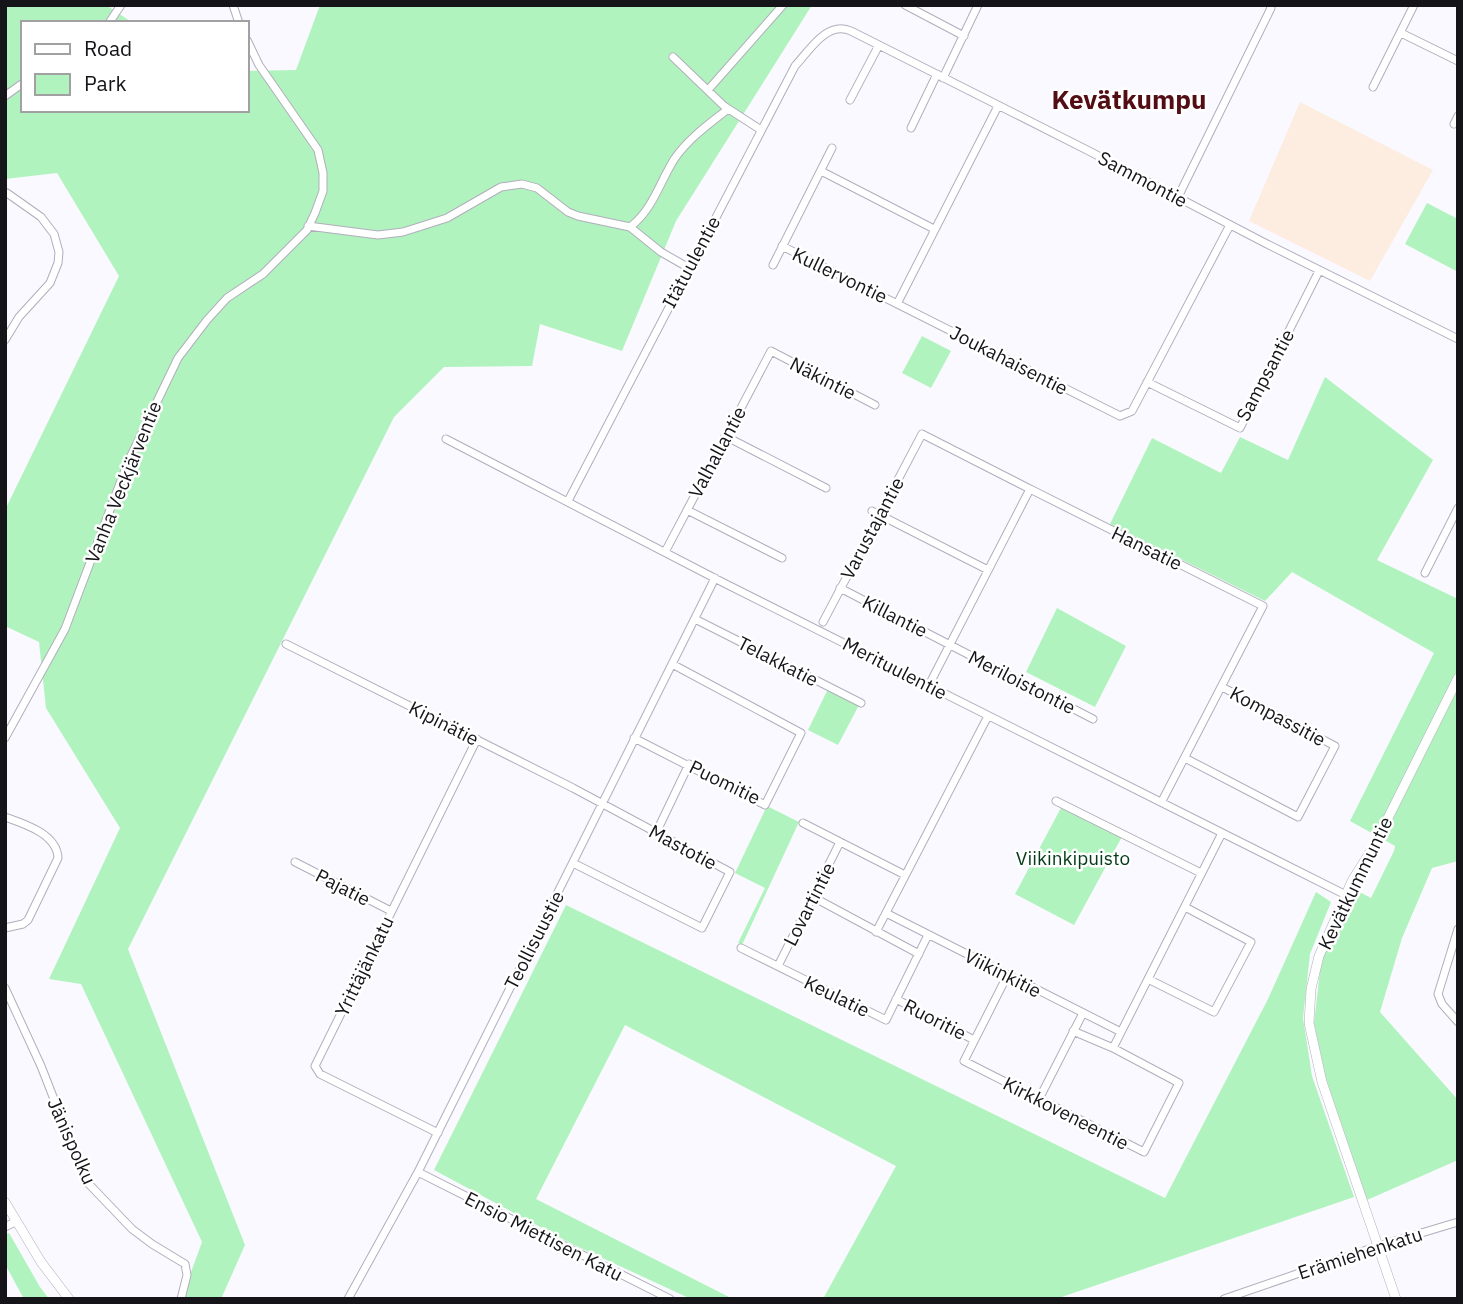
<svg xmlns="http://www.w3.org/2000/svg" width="1463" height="1304" viewBox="0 0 1463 1304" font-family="'IBM Plex Sans',sans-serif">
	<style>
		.education { fill: #fcede0 }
		.green { fill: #b1f3be }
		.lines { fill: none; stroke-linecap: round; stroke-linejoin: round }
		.minor-casing { stroke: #b1aebc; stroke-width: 9 }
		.tertiary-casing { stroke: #b1aebc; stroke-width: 10 }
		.minor { stroke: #fff; stroke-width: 7 }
		.tertiary { stroke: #fff; stroke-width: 9 }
		.labels { text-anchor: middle; stroke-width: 5; stroke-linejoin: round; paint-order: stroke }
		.street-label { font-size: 19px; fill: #151419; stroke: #fff }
		.park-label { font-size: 19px; fill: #043c18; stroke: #fff }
		.district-label { font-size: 26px; font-weight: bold; fill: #530d14; stroke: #fff }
	</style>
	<rect width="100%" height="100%" fill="#faf9ff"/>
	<path class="education" d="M1300,102l133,68 -63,111 -121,-60z"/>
	<path class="green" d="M5,5h101l27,18h-110v87h224v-39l49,-1 24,-65h492l-136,216 -54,130 -82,-27 -8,42 -88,1 -50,50 -266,532 117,296 -24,54h-37l6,-24 12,-33 -121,-258 -32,-5 71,-151 -74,-120 -7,-66 -34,-16v-116l114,-234 -62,-103 -52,6z
		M1427,203l31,16v53l-53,-28z
		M922,336l29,15 -20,37 -29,-15z
		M1325,377l108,83 -56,100 81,39v262l-26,7 -30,70 -22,74 78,88v60l-91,40 -41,-121 -12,-56 8,-69 23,-53 9,-12 17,9 23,-47 1,-5 -45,-25 84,-168 -142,-81 -27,29 -155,-77 42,-86 69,35 19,-36 48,23z
		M1057,608l69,38 -31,61 -69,-35z
		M828,689l31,16 -21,40 -30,-15z
		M1063,804l61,29 -50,92 -59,-31z
		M767,806l32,16 -57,123 -4,-2 27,-55 -30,-15z
		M1316,892l15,10 -21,52 -7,64 9,58 42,121 -298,102h-233l73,-133 -271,-141 -89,174 197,100h-42l-119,-55 -138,-74 132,-265 599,293 103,-199z
		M9,1233l31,54 9,12h-25l-19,-35v-30z"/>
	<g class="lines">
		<g class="minor-casing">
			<path id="minor" d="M233,5l6,18
				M905,5l59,31
				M109,23l12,-18
				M1401,33l57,28
				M673,57l51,49 37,24
				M943,78l35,-73
				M1373,87l41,-82
				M708,90l75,-85
				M5,96l18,-13
				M850,100l29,-55
				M1454,124l4,-8
				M911,128l26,-54
				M821,171l113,58
				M5,195l2,-2 34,24 13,17 5,18 -1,11 -8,20 -31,34 -14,23
				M1178,197l93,-189 -1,-3
				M308,226l70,9 25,-3 44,-14 54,-31 21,-3 15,4 31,24 10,4 52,11 31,25 28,16
				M630,227c23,-17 30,-46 45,-69 14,-20 34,-34 53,-49
				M782,246l338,170 12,-5 98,-186
				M773,265l59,-117
				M897,304l101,-198
				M1147,382l93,46 79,-157
				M725,436l101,52
				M446,439l278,144 622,312
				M568,501l227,-435c14,-15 32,-46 56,-35l236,119 178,93 193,96
				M687,510l95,48
				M872,511l116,59
				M665,552l106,-201 104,54
				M1425,573l33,-65
				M840,588l253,131
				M695,619l166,84
				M823,622l99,-188 108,55
				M286,644l287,144 157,84 -28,56 -129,-65
				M929,685l101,-196 233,117 -101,195
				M5,738l60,-109 63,-167 50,-104 29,-38 20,-22 36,-24 44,-44 8,-17 8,-22v-18l-5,-23 -59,-85 -12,-25
				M634,738l131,67 36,-72 -129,-69
				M1185,758l113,59 37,-71 -113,-59
				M1056,801l145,72
				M5,817c20,7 52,17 53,41l-30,62 -5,4 -18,4
				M803,823l102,52
				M656,833l33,-69
				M295,862l96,49
				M813,897l106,57
				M886,913l235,119
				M1458,929l-20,65 4,10 16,18
				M876,932l112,-216
				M741,948l145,72 42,-85
				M778,966l62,-124
				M1007,976l-43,85 180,91 35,-69 -66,-35 -40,-17
				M1148,979l66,33 37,-70 -66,-35
				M5,988l36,78 45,115 46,48 20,15 33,20 2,11 -6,24
				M896,999l78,41
				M1113,1048l109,-215
				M1039,1099l44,-86
				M438,1133l-118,-59 -5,-8 162,-327
				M418,1172l252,127
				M5,1227l10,-5
				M348,1299l70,-127 297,-594
				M1224,1299l154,-53 80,-24"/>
		</g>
		<g class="tertiary-casing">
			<path id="tertiary" d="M5,1202l36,60 28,37
				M1396,1299l-74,-217 -13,-59 2,-34 8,-33 33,-75 22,-35 84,-168"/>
		</g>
		<use href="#minor" class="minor"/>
		<use href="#tertiary" class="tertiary"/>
	</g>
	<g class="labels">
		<g class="street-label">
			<text transform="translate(1143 179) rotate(28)" y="7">Sammontie</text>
			<text transform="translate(691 262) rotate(-62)" y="7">Itätuulentie</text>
			<text transform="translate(840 275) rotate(26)" y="7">Kullervontie</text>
			<text transform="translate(1009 360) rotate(27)" y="7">Joukahaisentie</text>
			<text transform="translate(1265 375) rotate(-62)" y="7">Sampsantie</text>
			<text transform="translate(823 378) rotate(27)" y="7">Näkintie</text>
			<text transform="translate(717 452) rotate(-62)" y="7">Valhallantie</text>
			<text transform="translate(123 482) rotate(-68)" y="7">Vanha Veckjärventie</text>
			<text transform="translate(872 528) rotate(-62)" y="7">Varustajantie</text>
			<text transform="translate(1147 548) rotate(26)" y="7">Hansatie</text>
			<text transform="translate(895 616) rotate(27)" y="7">Killantie</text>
			<text transform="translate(778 661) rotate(27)" y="7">Telakkatie</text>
			<text transform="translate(895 668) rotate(27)" y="7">Merituulentie</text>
			<text transform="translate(1022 682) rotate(27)" y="7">Meriloistontie</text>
			<text transform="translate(1278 716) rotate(28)" y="7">Kompassitie</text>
			<text transform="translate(444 723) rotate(27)" y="7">Kipinätie</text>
			<text transform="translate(725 782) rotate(26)" y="7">Puomitie</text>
			<text transform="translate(683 847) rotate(28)" y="7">Mastotie</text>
			<text transform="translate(1355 883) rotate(-64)" y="7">Kevätkummuntie</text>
			<text transform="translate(343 887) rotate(27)" y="7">Pajatie</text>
			<text transform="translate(809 904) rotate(-63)" y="7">Lovartintie</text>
			<text transform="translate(534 940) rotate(-63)" y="7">Teollisuustie</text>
			<text transform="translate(364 966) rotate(-64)" y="7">Yrittäjänkatu</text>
			<text transform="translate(1003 973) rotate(27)" y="7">Viikinkitie</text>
			<text transform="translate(837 996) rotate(26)" y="7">Keulatie</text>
			<text transform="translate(935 1019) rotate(27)" y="7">Ruoritie</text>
			<text transform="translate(1066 1113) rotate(27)" y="7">Kirkkoveneentie</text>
			<text transform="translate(72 1141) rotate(66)" y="7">Jänispolku</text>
			<text transform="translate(544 1236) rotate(27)" y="7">Ensio Miettisen Katu</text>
			<text transform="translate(1360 1253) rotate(-18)" y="7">Erämiehenkatu</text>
		</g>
		<g class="park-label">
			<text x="1073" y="865">Viikinkipuisto</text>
		</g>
		<g class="district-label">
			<text x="1129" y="109">Kevätkumpu</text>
		</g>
	</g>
	<rect width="1463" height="1304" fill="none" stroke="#151419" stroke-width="14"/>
	<rect x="21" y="21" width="228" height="91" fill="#ffffff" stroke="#a1a1a3" stroke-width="2"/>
	<rect x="35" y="44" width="35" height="10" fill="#ffffff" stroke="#a1a1a3" stroke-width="2"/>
	<text x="84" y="56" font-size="21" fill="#151419">Road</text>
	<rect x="35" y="74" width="35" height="21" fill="#b1f3be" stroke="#a1a1a3" stroke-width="2"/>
	<text x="84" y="91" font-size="21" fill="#151419">Park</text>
</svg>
